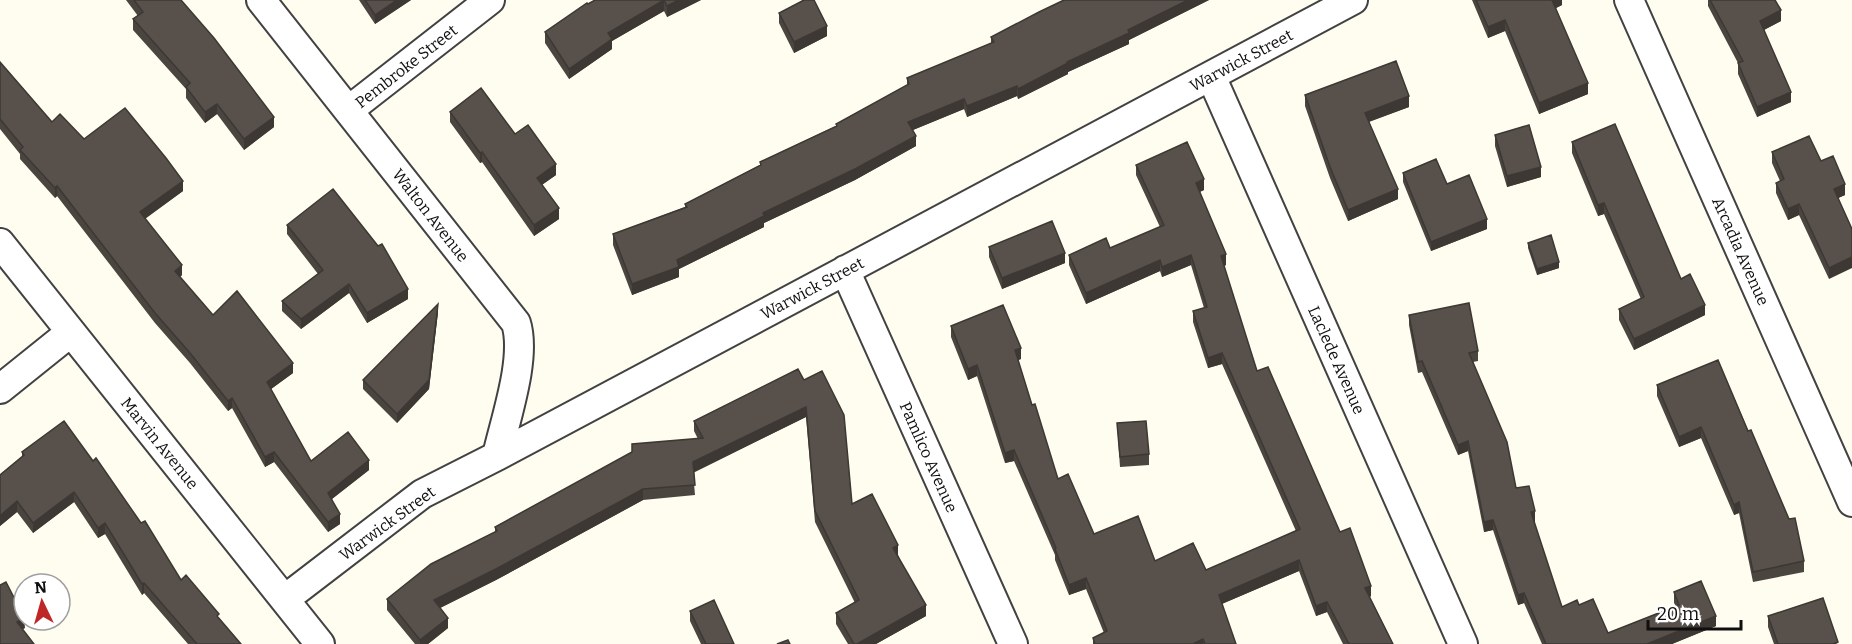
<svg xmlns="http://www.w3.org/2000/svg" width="1852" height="644" viewBox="0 0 1852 644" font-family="Bitter,serif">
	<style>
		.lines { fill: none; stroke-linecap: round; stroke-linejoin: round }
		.minor-casing { stroke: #424242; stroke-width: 32 }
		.minor { stroke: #fff; stroke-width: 28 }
		.wall { fill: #4b4540 }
		.shaded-wall { fill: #3d3834 }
		.building { fill: #57504b; stroke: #3d3834; stroke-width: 1.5 }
		.labels { text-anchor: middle; stroke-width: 6; stroke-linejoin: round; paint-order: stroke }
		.street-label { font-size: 16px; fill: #0f0f0f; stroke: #fff }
	</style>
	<rect width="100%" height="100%" fill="#fffdf0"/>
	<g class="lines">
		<g class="minor-casing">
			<path id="minor" d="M261,0l255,323c11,35 -11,97 -19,133
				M1629,0l223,502
				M1211,76l252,568
				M349,110l141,-110
				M0,243l320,401
				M845,270l168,374
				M0,389l71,-57
				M285,599l137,-105 75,-38 856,-456"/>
		</g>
		<use href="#minor" class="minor"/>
	</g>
	<path class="wall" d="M126,0h55l93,127 -30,23 -27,-36 -12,9 -19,-25v-9l-53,-59v-11l5,-3z
		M359,0h52l-36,24z
		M701,0l-34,17 -3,-6 -52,30v8l-43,30 -24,-36v-11l43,-28z
		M1064,0h145l-80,40v4l-61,28v2l-50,25 -1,-3 -50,21 -3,-8 -51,21 3,16 -61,34 -91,43v4l-85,42v8l-47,18 -19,-50v-11l72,-27v-3l75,-39v-3l76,-36v-2l71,-39v-7l84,-35v-6z
		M1472,0h90v5l-6,3 32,86 -49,20 -34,-83 -17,7z
		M1708,0h67l6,21 -17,9 27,72 -34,15 -19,-43v-11l-30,-57z
		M779,13l48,23 -33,17 -15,-30z
		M0,62l52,60 131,69 -38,28 37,56 -2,2 33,38 80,58 -22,16 40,72 58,9 -37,29 8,25 -12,8 -54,-70 -9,5 -33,-59 -4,3 -38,-48 -35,-40 -98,-127 -2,2 -35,-39v-5l-20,-25z
		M1305,95l104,12 -40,15 29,77 -50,22 -18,-43 -25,-72z
		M450,112l65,22 41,41 -14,10 17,34 -25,17 -52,-74 -2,1 -30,-41z
		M1495,135l46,42 -34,10 -12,-41z
		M1572,142l109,137 24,36 -71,35 -15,-30v-11l22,-10 -37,-85 -6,2 -26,-63z
		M1772,152l49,9 24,34 -7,3 -9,81 -30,-64 -11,5 -12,-27v-10l4,-2 -8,-18z
		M1136,165l68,25 -4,2 26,73 -2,1 33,105 83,161 31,64 -1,1 23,47h-50l-16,-32 -11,4 -17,-45 -77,33 14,40h-143v-6l11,-5 -18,-44 -17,6 -14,-35v-5l-41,-94 -9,2 -28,-87 -9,4 -17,-43v-11l70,33 -3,1 14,45 26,74 36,55 61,27 51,9 90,-39 -74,-167 -14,4 -15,-46v-11l11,-3 -13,-43 -29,12 -2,-6 -74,33 -17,-39v-10l41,-7 50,-21 -24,-52z
		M1403,173l44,11 40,45 -56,22 -28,-69z
		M287,225l121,74 -41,24 -18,-30 -48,36 -19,-18v-10l36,-27 -31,-40z
		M1528,243l31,25 -22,7 -9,-27z
		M989,247l76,16 -63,26 -13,-32z
		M438,312l-9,77 -32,34 -34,-34v-9z
		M1409,315l69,36v10l-5,1 43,126 19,34h-1l28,85 17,-2 29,28 68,-27 -2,-3v-11l42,34 -44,18h-130l-18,-41 -6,2 -25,-75 -9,2 -16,-81 -10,4 -36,-83 -4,1 -9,-48z
		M1718,360l86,201v11l-51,10 -14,-69 -5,2 -33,-77 -22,9 -22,-51v-11z
		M798,369l54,135 46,51 28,61 -50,28h-28l-12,-20v-11l19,-10 -40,-81 -9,-105 -113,55 2,23 -52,5 -147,80 -56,28 8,20 -20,16h-13l-28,-34v-11l108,-67v-5l137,-74v-9l66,-5 -4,-8v-10z
		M1117,423l32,31v11l-29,2z
		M22,452l71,9 48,62 40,57 38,38 22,26h-53l-44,-51 -2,2 -37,-61 -7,4 -24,-36 -41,31 -16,-21 -17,14v-51l22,-18z
		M690,611l44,33h-33l-11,-23z
		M1768,616l70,28h-64l-6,-17z"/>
	<path class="shaded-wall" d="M397,0h14l-36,24v-9z
		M664,0v11l-52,30v8l-43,30v-10l39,-36z
		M679,0h22l-34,17v-11z
		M1188,0h21l-80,40v4l-61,28v2l-50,25v-10l49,-27z
		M1552,0h10v5l-10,5z
		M1781,10v11l-21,11v-11z
		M1505,20v11l-17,7v-11z
		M827,26v10l-33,17v-11z
		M1588,83v11l-49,20v-11z
		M1017,86v10l-50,21v-11z
		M1791,92v10l-34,15v-10z
		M1409,96v11l-44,16v-10z
		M964,99v10l-56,23v-10z
		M217,104v10l-12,9v-11z
		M274,117v10l-30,23v-11z
		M916,136v10l-61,34 -91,43v4l-85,42v8l-47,18v-11l131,-71z
		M482,152v10l-2,1v-10z
		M556,164v11l-19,13v-10z
		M1541,167v10l-34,10v-11z
		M1204,179v11l-8,3v-10z
		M183,181v10l-43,31v-10z
		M1845,184v11l-11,5v-11z
		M57,186v10l-2,2v-10z
		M1398,189v10l-50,22v-11z
		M1604,203v11l-6,2v-11z
		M1799,204v11l-11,5v-11z
		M559,208v11l-25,17v-11z
		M1487,219v10l-56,22v-9z
		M1065,253v10l-63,26v-11z
		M1226,254v11l-5,2v-11z
		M1191,255v10l-29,12v-10z
		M1852,257v11l-23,11v-11z
		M1160,260v11l-74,33v-11z
		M1559,262v6l-22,7v-6z
		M182,265v10l-7,6v-10z
		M349,284v9l-48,36v-10z
		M408,289v10l-41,24v-10z
		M438,304v8l-9,77 -32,34v-9z
		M1705,305v10l-71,35v-11z
		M1021,348v11l-6,2v-11z
		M1222,353v11l-14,4v-10z
		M293,363v10l-26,19v-10z
		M977,365v11l-9,4v-11z
		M232,398v10l-4,3v-10z
		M806,407v10l-113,56v-11z
		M1701,427v11l-22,9v-10z
		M1468,441v10l-10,4v-10z
		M1014,450v11l-9,2v-10z
		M274,452v10l-9,5v-10z
		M369,460v10l-41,32v-9z
		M643,489v11l-147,80 -62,31v-11z
		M74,492v10l-41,31v-10z
		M17,501v11l-17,14v-10z
		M1739,502v11l-5,2v-10z
		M1535,511v11l-4,1v-11z
		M340,514v10l-12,8v-10z
		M1493,520v10l-9,2v-10z
		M105,523v11l-7,4v-10z
		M898,545v11l-5,-8z
		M1299,560v11l-80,34v-10z
		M1086,578v11l-17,6v-10z
		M144,583v10l-2,2v-11z
		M1371,586v10l-6,2v-10z
		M1524,593v10l-6,2v-10z
		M1327,602v10l-11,4v-10z
		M926,605v11l-50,28h-19z
		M1716,616v10l-44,18h-25z
		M24,618l1,10 -8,5v-11z
		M448,618v10l-20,16h-8v-4z
		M1203,639v5h-10z"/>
	<path class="building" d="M134,0h47l33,38 60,79 -30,22 -27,-35 -12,8 -19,-25 4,-4 -57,-64 10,-7z
		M365,0h32l-22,15z
		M595,0h84l-12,6 -3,-6 -56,33 4,6 -43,30 -24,-37 42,-29 1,1z
		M804,0h10l13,26 -33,16 -15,-29z
		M1064,0h124l-60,30 1,3 -62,29 1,1 -50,26 -1,-3 -50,20 -3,-7 -56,23 8,14 -61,33 -92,44 1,3 -87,44 2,7 -47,17 -19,-50 74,-27 -2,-3 76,-39 -1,-3 77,-36 -1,-2 73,-40 -2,-6 87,-36 -3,-5 48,-25z
		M1476,0h76l36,83 -49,20 -34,-83 -17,7z
		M1710,0h65l6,10 -21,11 31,71 -34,15 -19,-44 5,-2z
		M1396,61l13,35 -44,17 33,76 -50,21 -18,-43 -25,-72z
		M0,62l52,60 8,-8 24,25 41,-31 41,50 17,23 -43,31 42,53 -7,6 38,44 24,-24 56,72 -26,19 44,79 37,-29 21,28 -41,33 12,21 -12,8 -54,-70 -9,5 -33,-59 -4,3 -38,-48 -35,-40 -98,-127 -2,2 -35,-38 3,-3 -23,-28z
		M481,88l34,46 13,-9 28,39 -19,14 22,30 -25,17 -52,-73 -2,1 -30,-41z
		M1615,124l66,155 9,-5 15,31 -71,34 -15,-30 25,-12 -40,-94 -6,2 -26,-63z
		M1529,125l12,42 -34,9 -12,-41z
		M1809,136l12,25 12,-5 12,28 -11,5 18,40v28l-23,11 -30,-64 -11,5 -12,-26 8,-4 -12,-27z
		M1187,142l17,37 -8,4 30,71 -5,2 36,115 11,-4 72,165 10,-4 21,58 -6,2 28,56h-44l-22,-42 -11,4 -17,-46 -80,35 17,49h-31l-2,-5 -10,5h-98l-2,-6 14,-7 -21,-53 -17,7 -14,-36 1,-1 -42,-98 -9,3 -28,-88 -9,4 -17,-43 52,-21 18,43 -6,2 17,55 3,-1 23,75 10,-5 26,60 44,-18 17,45 38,-18 13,27 94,-41 -78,-176 -14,5 -15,-47 14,-4 -16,-52 -29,12 -2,-7 -74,33 -17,-38 37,-17 4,10 54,-23 -28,-60z
		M1436,159l11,25 22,-9 18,44 -56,23 -28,-69z
		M333,189l45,57 4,-2 26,45 -41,24 -18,-29 -48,35 -19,-18 41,-31 -36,-45z
		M1052,221l13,32 -63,25 -13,-31z
		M1551,235l8,27 -22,7 -9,-26z
		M1469,303l9,48 -9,2 38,89 9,46 13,-2 6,25 -4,1 31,95 15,-7 2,5 14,-6 15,34 71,-28 -5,-13 27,-11 15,35 -69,28h-101l-22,-51 -6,2 -25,-75 -9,2 -16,-81 -10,4 -36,-84 -4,1 -9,-47z
		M438,304l-9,76 -32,34 -34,-34z
		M1718,360l30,71 3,-1 38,89 6,-1 9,43 -51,11 -14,-70 -5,3 -33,-78 -22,10 -22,-52z
		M798,369l6,11 18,-9 22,44 8,89 20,-10 26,51 -5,3 33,57 -69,39h-3l-18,-31 23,-13 -44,-89 -9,-104 -113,55 2,23 -52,4 -147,80 -62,31 14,18 -28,22 -33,-41 44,-35 66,-33 -2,-4 137,-75v-8l71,-6 -9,-17z
		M64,421l29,40 3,-3 45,65 4,-2 36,59 5,-5 33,39 -2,2 24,28h-44l-53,-61 -2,1 -37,-61 -7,5 -24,-36 -41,31 -16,-22 -17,15v-41l24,-20 -2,-3z
		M1146,421l3,33 -29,3 -3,-34z
		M6,582l18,35v1l-7,4 17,22h-34v-59z
		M1823,598l15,44 -5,2h-55l-10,-28z
		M714,600l20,44h-28l-16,-33z
		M788,640l2,4h-13z"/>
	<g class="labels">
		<g class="street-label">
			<text transform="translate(1241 60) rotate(-28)" y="6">Warwick Street</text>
			<text transform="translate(406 66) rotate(-38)" y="6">Pembroke Street</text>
			<text transform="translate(431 215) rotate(52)" y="6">Walton Avenue</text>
			<text transform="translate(1741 251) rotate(66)" y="6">Arcadia Avenue</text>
			<text transform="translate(812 288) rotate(-28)" y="6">Warwick Street</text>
			<text transform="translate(1337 360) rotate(66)" y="6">Laclede Avenue</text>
			<text transform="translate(160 443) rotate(51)" y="6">Marvin Avenue</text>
			<text transform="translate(929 457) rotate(66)" y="6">Pamlico Avenue</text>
			<text transform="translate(387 523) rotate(-36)" y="6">Warwick Street</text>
		</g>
	</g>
	<g transform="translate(42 602) rotate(355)"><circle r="28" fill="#ffffff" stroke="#9f9f9f" stroke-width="1.5"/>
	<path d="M0-4.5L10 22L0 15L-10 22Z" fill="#bf2626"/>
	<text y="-9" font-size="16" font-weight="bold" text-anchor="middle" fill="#0f0f0f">N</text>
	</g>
	<path d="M1648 620v9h93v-9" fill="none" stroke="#0f0f0f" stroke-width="3"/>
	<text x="1657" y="620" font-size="18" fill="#0f0f0f" stroke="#ffffff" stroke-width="4.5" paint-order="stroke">20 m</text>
</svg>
